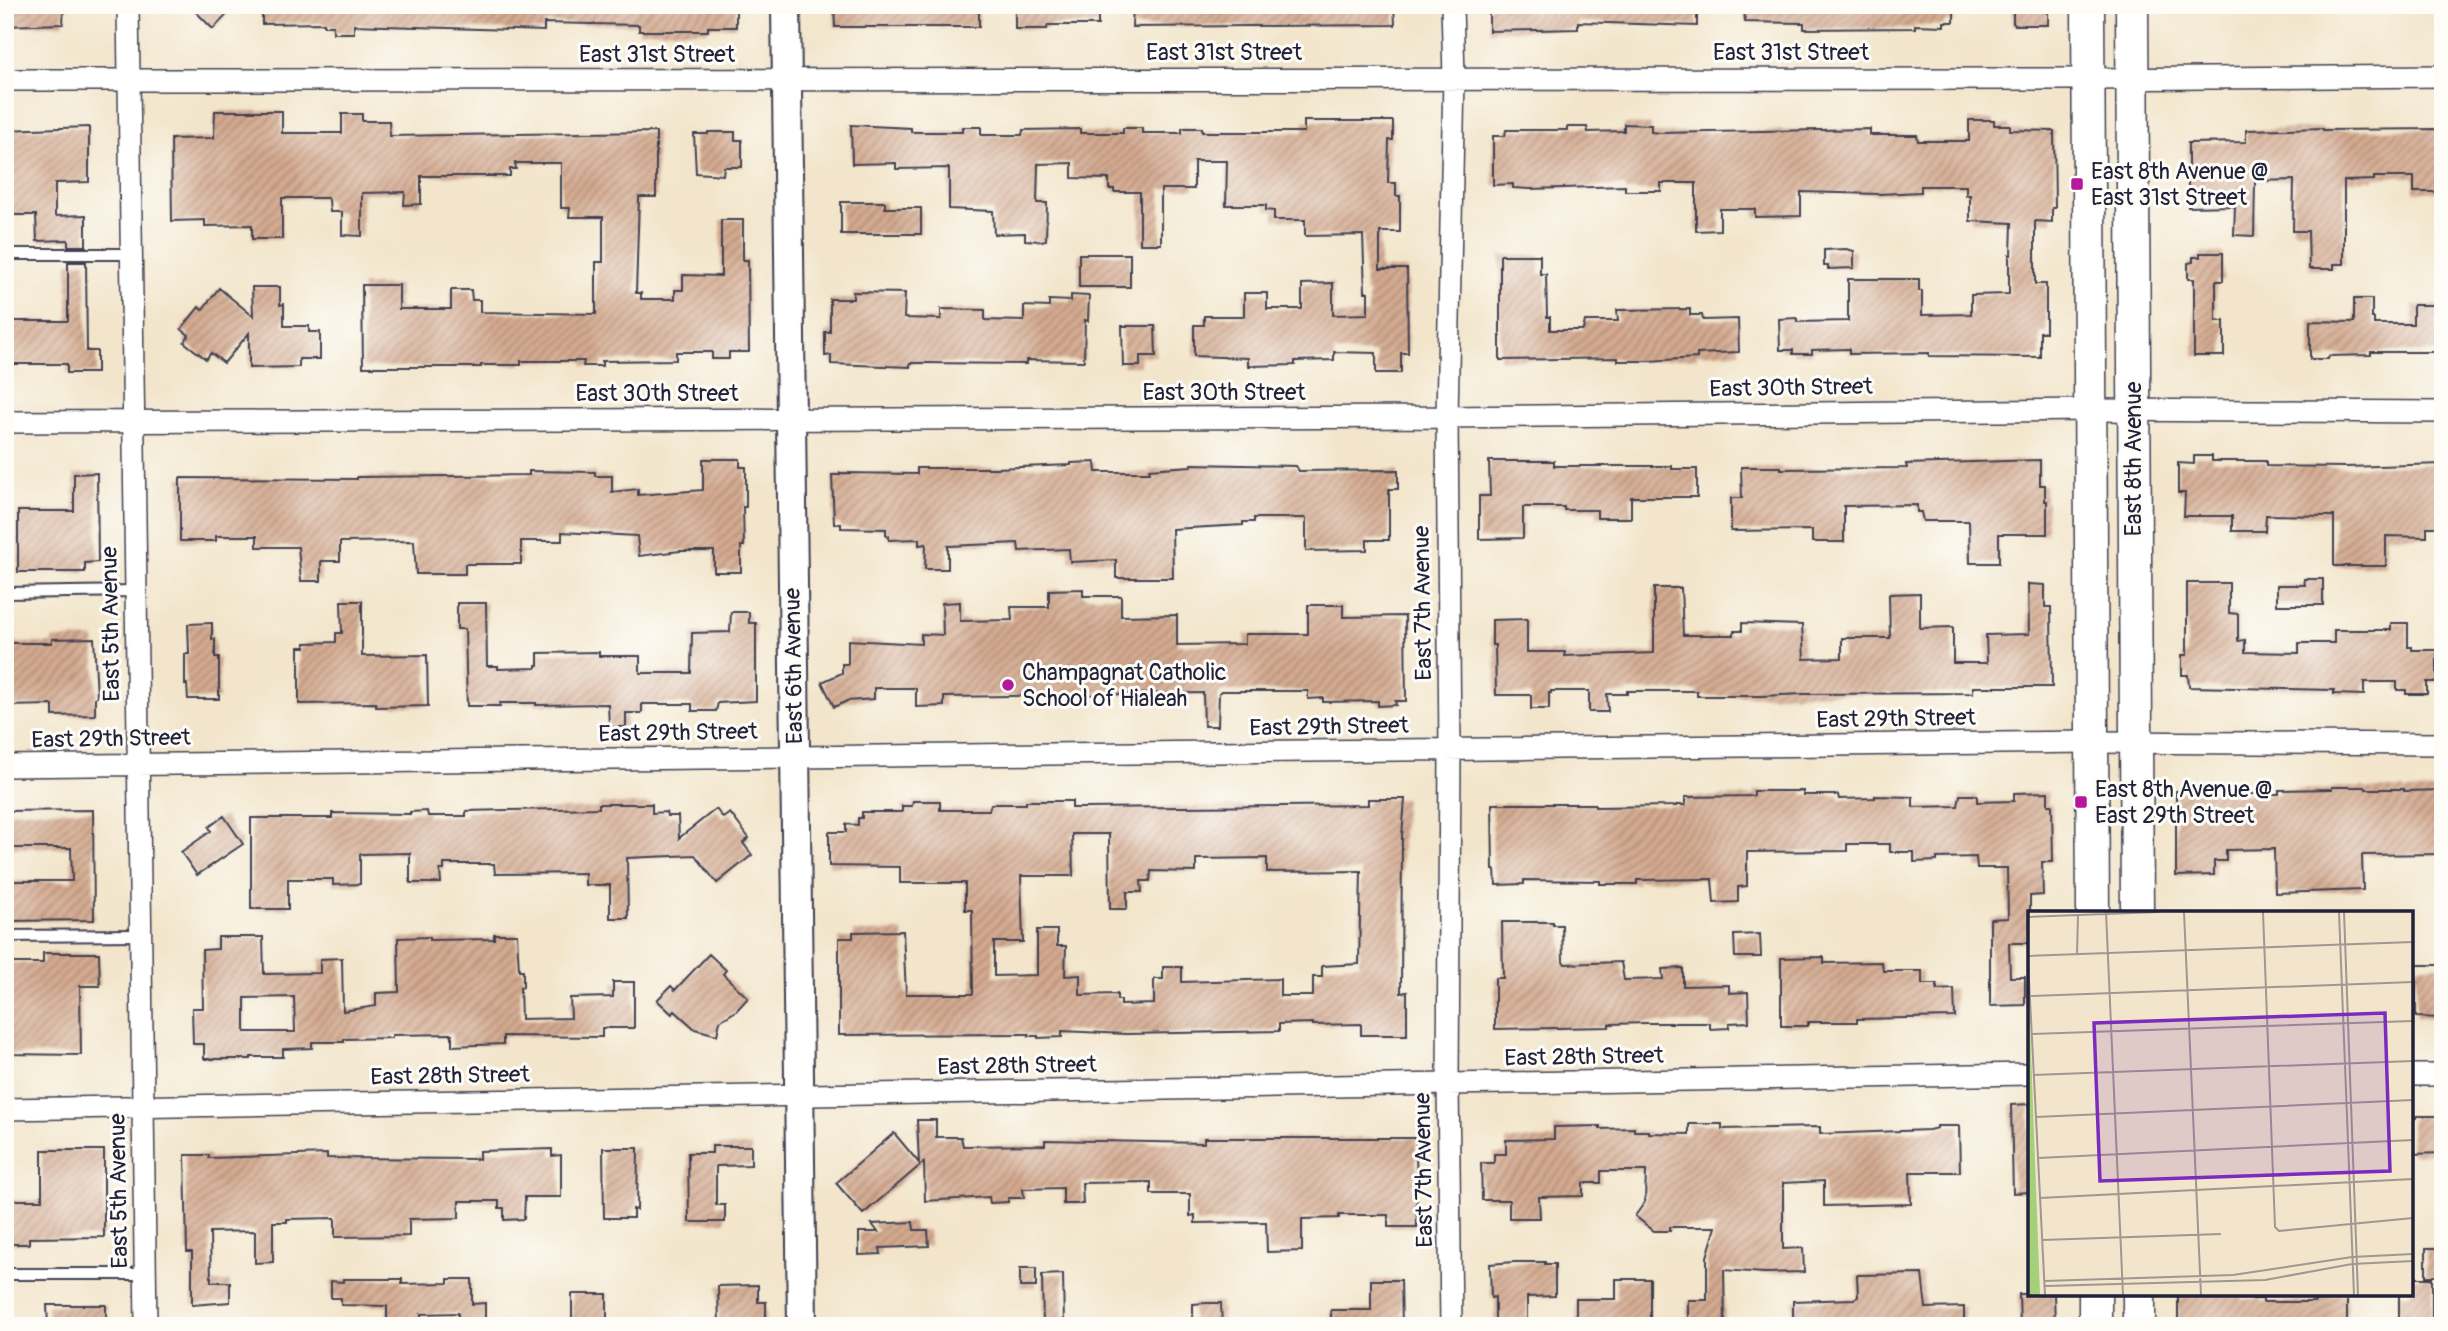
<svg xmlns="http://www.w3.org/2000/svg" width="2448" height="1331" viewBox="0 0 2448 1331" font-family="Pangolin,sans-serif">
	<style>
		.building { fill: url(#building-hatch); fill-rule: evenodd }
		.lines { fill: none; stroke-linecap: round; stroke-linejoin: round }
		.lane-casing { stroke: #413f51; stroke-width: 14 }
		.street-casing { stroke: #413f51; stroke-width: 24 }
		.secondary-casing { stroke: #413f51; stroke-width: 32 }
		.primary-casing { stroke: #413f51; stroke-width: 35 }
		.lane { stroke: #fff; stroke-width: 10 }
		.street { stroke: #fff; stroke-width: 21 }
		.secondary { stroke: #fff; stroke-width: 28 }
		.primary { stroke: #fff; stroke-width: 32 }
		.poi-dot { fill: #b5179e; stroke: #fdfcf7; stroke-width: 2.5 }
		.labels { text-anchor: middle; stroke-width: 6; stroke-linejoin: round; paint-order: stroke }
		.street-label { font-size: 23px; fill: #22223b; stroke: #fdfcf7 }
		.poi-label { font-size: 23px; fill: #22223b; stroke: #fdfcf7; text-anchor: start }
		.inset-road { fill: none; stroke: #9f9791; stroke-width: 2 }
		.view { fill: #7b2cbf; fill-opacity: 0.15; stroke: #7b2cbf; stroke-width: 3.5 }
		.inset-edge { fill: none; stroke: #22223b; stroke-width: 3.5 }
	</style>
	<defs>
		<pattern id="building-hatch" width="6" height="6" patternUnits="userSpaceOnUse" patternTransform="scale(1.75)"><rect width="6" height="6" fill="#d4aa90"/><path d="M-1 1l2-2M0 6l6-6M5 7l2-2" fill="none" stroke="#ac8a77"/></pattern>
	</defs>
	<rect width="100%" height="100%" fill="#fdfcf7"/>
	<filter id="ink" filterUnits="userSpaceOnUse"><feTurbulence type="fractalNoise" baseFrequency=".0143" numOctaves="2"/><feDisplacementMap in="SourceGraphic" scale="14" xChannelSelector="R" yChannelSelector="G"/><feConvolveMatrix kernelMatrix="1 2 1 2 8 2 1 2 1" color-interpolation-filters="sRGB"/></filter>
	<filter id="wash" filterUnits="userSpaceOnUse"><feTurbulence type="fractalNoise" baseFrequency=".00686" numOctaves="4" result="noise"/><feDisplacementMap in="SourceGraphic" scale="28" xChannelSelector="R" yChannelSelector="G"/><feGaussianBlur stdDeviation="1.57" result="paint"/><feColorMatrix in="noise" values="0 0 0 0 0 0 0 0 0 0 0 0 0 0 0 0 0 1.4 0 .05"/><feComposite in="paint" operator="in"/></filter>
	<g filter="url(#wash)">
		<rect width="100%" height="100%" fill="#f2e5cb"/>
		<g id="blocks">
			<path class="building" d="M5,5h59l-1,19 -58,2z
				M189,5h47l-23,24z
				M262,5h474v22h-28v4h-69v-6l-95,-2v8l-190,-6v8h-21v-7h-9v-3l-62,1z
				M834,5h145v22h-144z
				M1015,5h83v20h-50l-1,4h-32z
				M1133,5h261l1,20 -263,2z
				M1489,5h208v21l-119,-4v7l-89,2z
				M1744,5h210v17h-10v4l-29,-1v3l-111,1v-6l-59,-1z
				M2013,5h35v20h-33l-2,-2z
				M215,111h67v22h60v-19h20v7h27l1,15 266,-4v65h-17l-3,96h5v6h34v-9h8v-15l38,1v-56h22v40h5l1,92h-20v7h-17v-7h-36v8l-74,1v5h-19l1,-5h-63v4h-40v2h-118l-1,-82h37v24h52v-19h20l1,10h8v12l116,2v-52h7v-45h-34l1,-9h-9v-45h-46l1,6h-6v7h-89v28l-17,1 1,-13 -43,1v43l-20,-1v-23h-12l-1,-12 -2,-2h-45v41h-30v-14l-47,1v-6l-33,1 -1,-82 43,-1z
				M1969,120h25v5h16v5l44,1 1,77h-3v14l-17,-1v63h11v48h-6v25l-111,-1v-3l-80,1v-5l-37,1v4h-19v-4h-13l-1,-31 18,-1v4l51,-1v-42h71v12h3v24l49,-1v-19l38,-1v-39h2l1,-32 -42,-2v-26h-4v-9h-45v6l-42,2 -78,-2v24l-46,1v-8h-35v21l-24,1v-48h-35v8h-36v-5l-95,3 -17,-1v-4l-20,1v-49h12l1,-6h61v-3h20l1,5 36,-1v-7l27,1v7l9,1 210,-4v6h47l1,6h51z
				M1304,121h89v19h-4l-1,43h8v13h4v36h-20v37h27l1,84h-7v20h-25v-20l-42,-1v8l-39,1v4l-47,1v-8l-54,-2v-31h10v-9h40v-23h23v16h35v-25l31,-1v32l35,-1v-22h-3l-2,-57 -58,1v-16h-31v-9l-8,-1v-5h-40l1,-44h-33v28h-33v55h-21v-52h-26v-3h-5v-10l-37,-1v-15l-34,1 -1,39h10l-1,37 -5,1 -16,-1v-7l-31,1 -1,-23 -44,-2v-41l-53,1v-6l-44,1 -1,-39 60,3v4h51v-5h19v8h41l1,-5 57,-1v4h43v-5h19v5h40v-5h20v4h102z
				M89,127v55l-34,1v33l31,-1v31h-18v-6l-31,1 -1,-26h-31v-85z
				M2323,128v2l118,-1 2,63h-29v-15h-40v3l-30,1v83h-10v5h-25l-1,-38h-15l1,-51 -39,1 -1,55 -20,-1 1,-29 -47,1v-64l58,-1v-12z
				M708,132h27v8h7v27h-18l-1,8 -27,-2 -2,-39h14z
				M841,202h44v6h36v26h-80z
				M1846,249l8,2v17l-26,1v-3h-4v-16z
				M2200,253h23v28h-7v40h8v35h-30v-77h-6v-16l5,-1v-5h7z
				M1079,254h51v33h-51z
				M1500,255h40v19h6l1,43h3v13h33l2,-9h33l-1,-11 73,-1v6h12l1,5 35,-1 1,33 -42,2v4l-49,3h-30v-3l-118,2z
				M68,262h18l1,89h10v22h-30v-9h-62v-43h63z
				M252,287h28v18l4,-1v22h25v6h11v27h-21v8l-50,1v-35l-25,30 -13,-10 -5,6 -22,-17 5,-7 -8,-6 18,-22 3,3 17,-22 34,28z
				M853,292l52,1 -1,25 37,1v-10l44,1v10l39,1v-15l25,1v-7l22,1v-6l18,1 -1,25 -3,-1 -1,41 -58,-1v4l-103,-1h-13v4l-79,-3v-9l-6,1v-24h5v-33h23z
				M2354,299h18v19h2v6h39v-19h30l-1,47h-71v3l-42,1 -1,3h-18v-38l44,1z
				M1122,326h33l1,30h-16v10h-17z
				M2194,456h18v5h54v5l80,1 97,-3v63h-16v10l-41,-1v30h-52v-50l-68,-1 -1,16h-33v-15h-48l1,-23h-7v-30l16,1z
				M703,459h37v8h6v40h-3l1,39h-3v26h-27v-21h-34l-41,5 -2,-20 -75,-4v9h-41v23h-56v10h-49l-2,-33 -74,1v19h-19v20h-20l-3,-34h-41v-11h-41v5h-36v-63l177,1v-2l172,-2v-4l66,1v4h17v16l26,-3v6l65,-5z
				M2040,460v25h5v16h2v33h-48v29h-29l-1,-42h-46l-2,-9h-4v-7l-73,1v36h-32v-12l-81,1v-33h11l-1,-31h40v2l126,-1 -1,-4z
				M1489,461h65v5h118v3h25v28h-66v21h-34v-8h-33v-3h-41v31l-44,1v-43h11z
				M1095,462l1,10h54l-1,-3 42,-3v-2l105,2 3,5 99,-1v19h-9v51h-22v10l-61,1v-33h-52v4h-11v3l-71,4 1,49h-57v-18l-46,2 -1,-13 -50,2 -1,-8 -70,3v23h-23l1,-25 -7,1v-6l-30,1v-4h-3v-7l-45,-1v-4h-7l-2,-49h8v-2l77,1v-6h79l75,-3v-2z
				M97,473l1,89 -13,1v9h-67v-61h56v-37z
				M2304,579h19v26h-46v-20h28z
				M2187,583h42v30l9,1v27l7,-1v12l54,1v-10h35v-13h57v-7h17v24h4v3h25v32h-10v12h-21v-4h-9v-8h-33v13l-30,-1v-4l-145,-3 -1,-12h-6v-20h5z
				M2028,584l17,1v22h6l1,80h-79v6l-169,1 -42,2h-65v-5h-70v3h-20l1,18h-19v-21h-38v2h-2v16h-18v-14h-35l-1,-50h-3v-25l35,-1v33h38v4l89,-3v-65h27l2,47h51v-4h8v-8l60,2 2,34 38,-1v-20h48l-1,-44 31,-1v35l33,-1v36h34l-1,-28 43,-1z
				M1083,589v7h38v20l56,-1v30l68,-1v-10h63v-29h35v12l62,-1 1,85h-11l1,4 -18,1v-5l-55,1v-4l-15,1v-8h-87l-2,2 -1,33h-14l-1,-33 -259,4v9l-28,1v-19h-42v11l-27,2 -13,6 -12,-25 20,-9v-9h6v-24l73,4v-10l22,1 -1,-32 18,-1v19l52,-1 -1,-13h38v-17z
				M341,601h21v55l65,-1 1,51 -52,1v-4l-77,1v-57h6v-4l31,-1v-9h6z
				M457,603h29l1,63h11v3l38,-1v-3h2v-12l61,-1v4h41v17h51l1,-40 38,-1 1,-20h18v11h7v78l-38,2 -2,8h-24v-7h-50v9h-16v14h-17l-1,-23 -72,1v-2h-36v3h-33l-2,-77h-8z
				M212,623v16h3v18h4v42h-31l-1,-15 -2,1v-31h4l-1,-30z
				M94,638l3,59 -2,1v17l-42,1v-11l-48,1v-63h47v-4z
				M2332,787h33l1,2h38v2l39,-1v64l-81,1 1,35 -88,3 -1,-44 -48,1v11h-12v14l-38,1v-85h50v3h53v-4l53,-1z
				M1754,791h49v4h35l1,4 36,-1v-2l38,1v10l45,-1 2,-11h17v7l37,-1v-8l34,-1v13h4l1,57h-11l1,33 -13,1v47h-21l1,34h15v28l-35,1v-87l18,-1 -1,-50h-30l-1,-11 -39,1v3l-23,1v-10h-24v-8h-43v7l-100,1v34l-9,1v15l-24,1 -2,-24 -75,1v4h-37v-3l-76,-1v4l-28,1 -1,-15h-2l-1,-66h103v3l81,-1v-1h9v-8l69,-1z
				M1368,799h37l-3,37 -1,157 6,-1v43h-46v-11l-48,1v-2l-34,1v7l-153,3 -64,-3v6l-24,1v-2h-9v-2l-190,1v-97h14v-6l50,-1 3,63h67l-1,-84h-7v-27h-65v-16l-71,-1v-34h17v-8l12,1v-7h4v-6h40v-6h10l1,-5h27v9h49l2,-6h35v-3h46v7h14l282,-3zM1072,834h37l1,75h17v-17h15l-1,-11h9l1,-10 45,1v-13l71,-1v14l94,-1 -2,93 -37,2v11h-9v19h-33v-17l-98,3v-15h-19v12h-9v25l-33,1v-5h-4v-6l-37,1v-20l-15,1 1,-30h-9v-16h-20v45l-43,1v-34h29l-2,-66h52z
				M599,804h53v9l14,-1 1,4h11l1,22 37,-29 7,9 7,-5 19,25 -6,5 9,12 -35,28 -22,-28 -68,3 1,60h-18v-33h-25v-12l-90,1 -1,-10h-50v6h-4l1,13h-31v-30l-50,1v30l-27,1v-6h-45v30h-37v-91h81v-5l78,1v-2l17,-1 1,5h38v-5l133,-3z
				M93,810l1,110 -89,1v-40h67l-1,-33h-66v-37z
				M224,816l19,28 -46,31 -16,-23 30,-21 -2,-4z
				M1502,922h51v3h9l1,36 2,3 56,-2 3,18 39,-1 -1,-10 21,-1v18l46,-1v8l19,-1 1,30 -20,1v5l-19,1v-6h-63l-38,1v3l-114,2v-51h8z
				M494,934h23l2,36h4v17l-3,1 1,31 50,-1 -1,-20 43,-1v-15h21v46h-32v9l-99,-1v8l-51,2v-12l-60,1v3l-48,1v3h-32v6l-29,1v8h-32v2h-47v-15h-11l-1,-36h11l-1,-58 16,-1v-12h45l1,37 56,-1v-14l22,-1 1,53 33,-5v-13l23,-1 -1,-54 32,-1v3l64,-1zM294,997l1,35h-50v-34z
				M1760,934l1,23h-26l-1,-22z
				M43,953h56l1,33h-20l1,69 -76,-1v-91h38z
				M709,954l17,16 -3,4 25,24 -12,13 -16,10 -3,14 -22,-6 -20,-18 -3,3 -15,-14 14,-14 4,4z
				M1824,957v6l58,-1 1,9h39v13h15v6l17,-1 1,28 -98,2v3h-49v4h-27v-68z
				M2416,965h27v53l-27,-1z
				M2030,1104v88l-17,1 -2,-88z
				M2416,1116h27v37l-32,1v-36h5z
				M917,1120h19v17h25l2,9 82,-1v-5l159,3v-5h212l1,89h-29v-12h-49v3l-37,1v32l-35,1 -1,-30 -71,1v-8l-5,1v-22h-39v-12l-69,1 1,21h-20v-16l-40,1 1,9h-16v4l-18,1 -1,-6 -64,4 -1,-39 -61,52 -27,-31 58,-50 25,30z
				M1689,1124h33v5l98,-2v7l109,-4 8,-2v-2h22l1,46h-50l1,32 -87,2v-25l-41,2v66l20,-1 1,24 -40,1 -40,-3 1,56h-37v-26h19v-43l9,-30h-46v4h-16l-19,-15 10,-14 1,-31h-45v12h-18v13l-44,1 1,21h-31v-18h-27l-1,-37h13v-9h12v-14l48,-1v-12l46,-1v3l34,-1v3h15v2l40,1z
				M712,1146h39v19l-35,1v39h9v17h-36l-1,-69h24z
				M603,1148h35l-1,62 -4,-1v9h-29z
				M552,1149v7l9,-1v42h-36l-1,22 -20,1v-12h-5v-7h-40v17l-50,1v17l-74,1v-19l-48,1v3h-14v40l-18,1v-32l-45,1 1,50h19v20l-38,3v-53h-5l-2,-97h24v3l118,-4v4l152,1v-8z
				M42,1150h62v87l-75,1v6h-24v-44h37z
				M913,1222l1,8h14l1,16 -49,2 1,6 -22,1v-23h19l-6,-8z
				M2426,1248h17v28h-17z
				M1514,1262h31v2h10v32l-28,1v29h-32v-29l-4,1 -1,-34z
				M1020,1268h16v19h-16z
				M1063,1274l1,52h-21l-1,-51z
				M1922,1274l4,34 38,-1v19h-171v-25l61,-2 4,-2 -1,-22z
				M2411,1278h21v48h-33v-32h12z
				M343,1279h59v5l46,-1v-4h24v25l13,-1v23h-27v-13l-37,1v12h-34v-20l-46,-1v-7h-10v-17l12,1z
				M1616,1279h34v47h-74v-27h40z
				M1371,1280h30l1,46h-71v-16h40z
				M758,1285v17h8v24h-47l-1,-40z
				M572,1294h35v32h-35z
				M2019,1294h35l1,32h-35z
				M2178,1294h63v5h22v3h52v-8h32v32h-169z
				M1207,1303h14l1,23h-29v-22z
				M47,1305h59v21h-58z"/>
		</g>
	</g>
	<g filter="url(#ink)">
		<use href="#blocks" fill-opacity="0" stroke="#413f51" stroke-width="2"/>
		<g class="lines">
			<g class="lane-casing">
				<path id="lane" d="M5,254h127
					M5,593l131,-2
					M5,936l135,-1
					M5,1274h141"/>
			</g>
			<g class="street-casing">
				<path id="street" d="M128,5l18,1321
					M5,80l2084,-1 354,-3
					M5,422l1442,-5 642,-7 354,2
					M5,766l2086,-24 352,2
					M2411,1075h32
					M5,1109l2025,-35
					M1451,1326l-3,-242 2,-333 -3,-334 7,-339 -2,-73"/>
			</g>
			<g class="secondary-casing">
				<path id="secondary" d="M786,5l16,1321"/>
			</g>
			<g class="primary-casing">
				<path id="primary" d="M2088,5l5,908
					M2132,5l5,908
					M2095,1294v32
					M2139,1294v32"/>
			</g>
			<use href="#lane" class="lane"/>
			<use href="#street" class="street"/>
			<use href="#secondary" class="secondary"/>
			<use href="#primary" class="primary"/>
		</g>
	</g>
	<g class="poi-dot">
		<rect x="2070" y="177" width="14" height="14" rx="3.5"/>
		<circle cx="1008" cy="685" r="7"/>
		<rect x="2074" y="795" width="14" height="14" rx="3.5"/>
	</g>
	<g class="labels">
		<g class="street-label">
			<text x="1224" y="60">East 31st Street</text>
			<text x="1791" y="60">East 31st Street</text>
			<text x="657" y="62">East 31st Street</text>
			<text transform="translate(1791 387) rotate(-1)" y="8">East 30th Street</text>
			<text x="1224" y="400">East 30th Street</text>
			<text x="657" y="401">East 30th Street</text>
			<text transform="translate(2133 459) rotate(-90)" y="8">East 8th Avenue</text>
			<text transform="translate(1422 603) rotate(-91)" y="8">East 7th Avenue</text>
			<text transform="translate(110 624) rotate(-91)" y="8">East 5th Avenue</text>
			<text transform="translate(793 666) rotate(-91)" y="8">East 6th Avenue</text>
			<text transform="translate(1896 718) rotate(-1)" y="8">East 29th Street</text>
			<text transform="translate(1329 726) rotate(-1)" y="8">East 29th Street</text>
			<text transform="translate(678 732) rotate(-1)" y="8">East 29th Street</text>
			<text transform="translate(111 738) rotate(-1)" y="8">East 29th Street</text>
			<text transform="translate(1584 1056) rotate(-1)" y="8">East 28th Street</text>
			<text transform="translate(1017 1065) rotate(-1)" y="8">East 28th Street</text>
			<text transform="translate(450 1075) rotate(-1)" y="8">East 28th Street</text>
			<text transform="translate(1423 1170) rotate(-91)" y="8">East 7th Avenue</text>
			<text transform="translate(118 1191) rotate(-91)" y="8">East 5th Avenue</text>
		</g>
		<g class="poi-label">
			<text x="2091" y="179">East 8th Avenue @<tspan x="2091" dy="26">East 31st Street</tspan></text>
			<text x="1022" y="680">Champagnat Catholic<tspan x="1022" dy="26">School of Hialeah</tspan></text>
			<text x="2095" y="797">East 8th Avenue @<tspan x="2095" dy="26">East 29th Street</tspan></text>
		</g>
	</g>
	<g transform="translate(2028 911)">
		<rect width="385" height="385" fill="#f2e5cb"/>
		<path d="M0,88h1l11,296h-12z" fill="#a4cf7b"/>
		<path class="inset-road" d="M78,1l17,383M156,1l17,383M235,1l12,315 4,4 134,-13M311,1l15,383M316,1l14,383M0,6l131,-5M49,44l1,-40M0,45l385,-14M0,49l17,335M1,85l384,-14M3,123l382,-13M5,164l380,-14M8,206l377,-17M10,247l375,-18M12,287l373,-19M14,329l179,-6M16,370l189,-6 119,-18 61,-3M17,375l220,-6 87,-16 61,-3"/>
		<path class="view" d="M357,102l5,158 -290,10 -6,-158z"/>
		<rect width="385" height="385" class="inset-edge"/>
	</g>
	<rect width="2448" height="1331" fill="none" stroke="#fdfcf7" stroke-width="28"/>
</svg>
